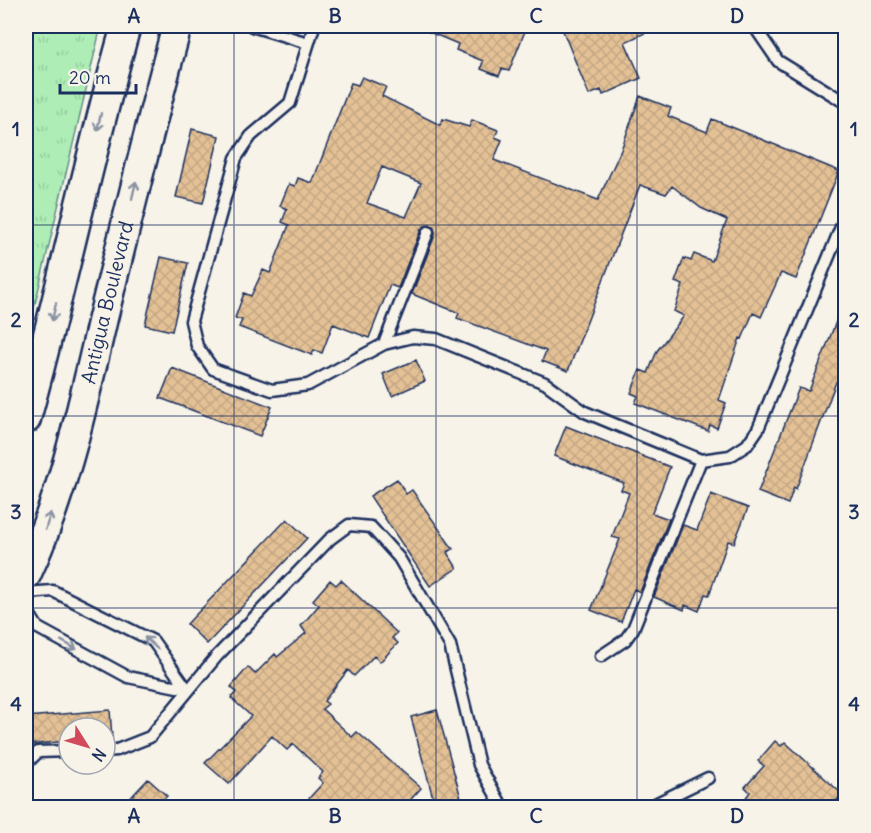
<svg xmlns="http://www.w3.org/2000/svg" width="871" height="833" viewBox="0 0 871 833" font-family="Delius,sans-serif">
	<style>
		.grass { fill: url(#grass-tufts); stroke: #648e8a; stroke-width: 1.5 }
		.building { fill: url(#building-cross-hatch); stroke: #1b2f5e; stroke-width: 1.5; fill-rule: evenodd }
		.lines { fill: none; stroke-linecap: round; stroke-linejoin: round }
		.lane-casing { stroke: #1b2f5e; stroke-width: 15 }
		.secondary-casing { stroke: #1b2f5e; stroke-width: 33 }
		.lane { stroke: #f7f3e8; stroke-width: 10 }
		.secondary { stroke: #f7f3e8; stroke-width: 28 }
		.oneway { stroke: #8991a3 }
		.grid { fill: none; stroke: #1b2f5e; stroke-width: 1.5; stroke-opacity: 0.55 }
		.labels { text-anchor: middle; stroke-width: 6; stroke-linejoin: round; paint-order: stroke }
		.street-label { font-size: 20px; fill: #1b2f5e; stroke: #f7f3e8 }
		.neatline { fill: none; stroke: #1b2f5e; stroke-width: 2 }
		.grid-label { font-size: 20px; text-anchor: middle; font-weight: bold; fill: #1b2f5e }
	</style>
	<defs>
		<pattern id="grass-tufts" width="24" height="20" patternUnits="userSpaceOnUse" patternTransform="scale(1.5)"><rect width="24" height="20" fill="#aeeeb6"/><path d="M3 7l-1-3M5 7V3M7 7l1-3M15 17l-1-3M17 17v-4M19 17l1-3" fill="none" stroke="#95cc9f"/></pattern>
		<pattern id="building-cross-hatch" width="8" height="8" patternUnits="userSpaceOnUse" patternTransform="scale(1.5)"><rect width="8" height="8" fill="#e4c195"/><path d="M0 0l8 8M0 8l8-8" fill="none" stroke="#c3a683"/></pattern>
	</defs>
	<rect width="100%" height="100%" fill="#f7f3e8"/>
	<filter id="ink" filterUnits="userSpaceOnUse"><feTurbulence type="fractalNoise" baseFrequency=".0167" numOctaves="2"/><feDisplacementMap in="SourceGraphic" scale="12" xChannelSelector="R" yChannelSelector="G"/><feConvolveMatrix kernelMatrix="1 2 1 2 8 2 1 2 1" color-interpolation-filters="sRGB"/></filter>
	<g filter="url(#ink)">
		<path class="grass" d="M26,26h75l-75,316z"/>
		<path class="building" d="M415,26h112l-18,45 -7,-2 -3,7 -18,-7 2,-8 -27,-11 2,-6z
			M561,26h99l-35,16 16,36 -38,17 -2,-5 -12,5z
			M362,77l24,10 -4,9 58,29 3,-6 26,8 3,-7 26,10 -3,7 7,3 -8,20 104,40 23,-50 19,-54 31,12 -3,8 39,16 5,-13 127,52 -43,108 -15,-6 -20,44 -8,-4 -11,26 -2,-1 -21,62 7,3 -9,25 -7,-3 -2,6 -73,-28 3,-7 -7,-3 9,-23 8,3 9,-22 27,-35 -10,-5 9,-26 -8,-3 9,-24 7,3 3,-7 18,7 15,-41 -26,-12 -29,-22 -6,8 -26,-9 -72,186 -26,-10 4,-10 -89,-33 2,-5 -47,-19 23,-59 -1,-7 -4,-3 -9,4 -23,59 -8,-3 -21,53 -36,-14 -11,29 -8,-3 -2,5 -73,-28 3,-7 -7,-2 9,-25 7,3 12,-26 7,3 19,-48 -7,-3 5,-13 -7,-3 9,-22 6,2 3,-8 14,5 39,-100 7,2zM382,167l39,16 -15,34 -39,-14z
			M192,129l27,7 -16,67 -27,-6z
			M161,257l27,6 -16,68 -27,-6z
			M844,301l2,84 -10,-3 -40,107 -2,-2 -6,17 -30,-12 41,-104 10,3z
			M416,360l9,21 -33,15 -9,-22z
			M172,368l100,39 -12,29 -100,-38z
			M566,426l104,41 -18,46 17,6 -29,73 -6,-3 -13,33 -30,-12 29,-71 -8,-2 17,-44 -8,-3 3,-7 -70,-27z
			M397,479l9,15 6,-4 41,59 -6,3 10,16 -27,18 -60,-90z
			M711,494l37,14 -14,35 -6,-2 -19,54 -4,-1 -6,17 -14,-6 -1,5 -30,-13 29,-72 14,5z
			M287,519l20,19 -100,106 -20,-20z
			M330,580l6,5 5,-5 56,53 -5,5 6,5 -18,19 -6,-6 -20,20 -6,-6 -24,31 4,3 -6,5 30,28 5,-5 64,56 -17,19h-103l22,-24 -5,-5 5,-6 -30,-28 -6,6 -15,-14 -43,48 -24,-21 46,-47 -20,-18 5,-6 -5,-5 17,-20 7,7 20,-20 2,3 29,-24 -5,-7 18,-21 -6,-5z
			M110,710l2,28 -7,1v-11h-36v13l-43,4v-28z
			M437,710l24,88 -26,7 -24,-88z
			M775,741l6,5 4,-4 57,52 -11,13h-92l11,-15 -5,-5 19,-21 -6,-5z
			M148,779l19,17 -11,11h-34z"/>
		<g class="lines">
			<g class="lane-casing">
				<path id="lane" d="M252,26l56,17
					M314,26l-24,77 -39,33 -15,22 -45,163 6,25 16,23 59,21 36,-5 76,-41 29,-7 23,2 109,44 40,29 116,48 29,-4 17,-11 11,-16 88,-214
					M754,26l24,35 68,42
					M384,344l44,-112
					M26,593l27,-2 100,50 34,48
					M26,609l12,19 90,49 59,12
					M601,656l24,-16 8,-11 68,-169
					M105,751l12,-1 33,-13 67,-81 113,-117 19,-14 22,2 28,31 51,87 29,120 24,43
					M26,764l12,-12 31,-1
					M647,808l61,-30"/>
			</g>
			<g class="secondary-casing">
				<g id="secondary">
					<path d="M26,419c36,-131 63,-263 100,-393"/>
					<path id="s1" d="M26,575c38,-81 57,-171 77,-257 24,-98 48,-196 74,-292"/>
				</g>
			</g>
			<use href="#lane" class="lane"/>
			<use href="#secondary" class="secondary"/>
		</g>
		<defs><path id="oneway-shaft" d="M-6 0H5M1.5-3L5.5 0L1.5 3" fill="none" stroke-width="1.6" stroke-linecap="round" stroke-linejoin="round" transform="scale(1.5)"/></defs>
		<g class="oneway">
			<use href="#oneway-shaft" transform="translate(99 122) rotate(103)"/>
			<use href="#oneway-shaft" transform="translate(134 190) rotate(-77)"/>
			<use href="#oneway-shaft" transform="translate(54 312) rotate(103)"/>
			<use href="#oneway-shaft" transform="translate(48 521) rotate(-73)"/>
			<use href="#oneway-shaft" transform="translate(151 643) rotate(-138)"/>
			<use href="#oneway-shaft" transform="translate(69 645) rotate(29)"/>
		</g>
	</g>
	<path class="grid" d="M234,26v782M436,26v782M637,26v782M26,225h820M26,416h820M26,608h820"/>
	<g class="labels">
		<g class="street-label">
			<text dy="7" stroke="none"><textPath href="#s1" startOffset="285">Antigua Boulevard</textPath></text>
		</g>
	</g>
	<rect width="871" height="833" fill="none" stroke="#f7f3e8" stroke-width="66"/>
	<g transform="translate(87 746) rotate(127)"><circle r="28" fill="#f7f3e8" stroke="#9fa5b1" stroke-width="1.5"/>
	<path d="M0-4.5L10 22L0 15L-10 22Z" fill="#d1495b"/>
	<text y="-9" font-size="16" font-weight="bold" text-anchor="middle" fill="#1b2f5e">N</text>
	</g>
	<path d="M60 84v9h76v-9" fill="none" stroke="#1b2f5e" stroke-width="3"/>
	<text x="69" y="84" font-size="18" fill="#1b2f5e" stroke="#f7f3e8" stroke-width="4.5" paint-order="stroke">20 m</text>
	<rect x="33" y="33" width="805" height="767" class="neatline"/>
	<g class="grid-label">
		<text x="134" y="23">A</text>
		<text x="335" y="23">B</text>
		<text x="536" y="23">C</text>
		<text x="737" y="23">D</text>
		<text x="16" y="136">1</text>
		<text x="854" y="136">1</text>
		<text x="16" y="327">2</text>
		<text x="854" y="327">2</text>
		<text x="16" y="519">3</text>
		<text x="854" y="519">3</text>
		<text x="16" y="711">4</text>
		<text x="854" y="711">4</text>
		<text x="134" y="823">A</text>
		<text x="335" y="823">B</text>
		<text x="536" y="823">C</text>
		<text x="737" y="823">D</text>
	</g>
</svg>
